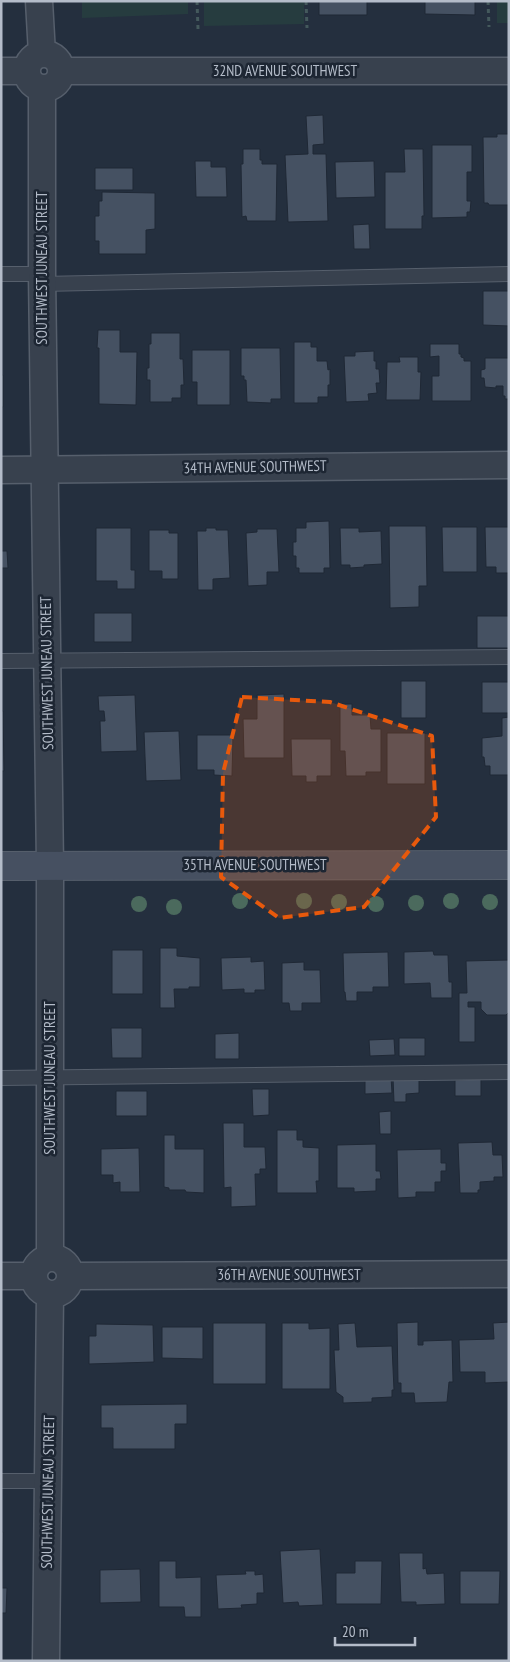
<svg xmlns="http://www.w3.org/2000/svg" width="510" height="1662" viewBox="0 0 510 1662" font-family="'PT Sans Narrow',sans-serif">
	<style>
		.green { fill: #263c3f }
		.building { fill: #455162; stroke: #1f2835 }
		.lines { fill: none; stroke-linecap: round; stroke-linejoin: round }
		.service-casing { stroke: #565f6c; stroke-width: 16 }
		.minor-casing { stroke: #565f6c; stroke-width: 29 }
		.secondary-casing { stroke: #565f6c; stroke-width: 30 }
		.path { stroke: #44595c; stroke-width: 3; stroke-dasharray: 4 4; stroke-linecap: butt }
		.service { stroke: #38414e; stroke-width: 14 }
		.minor { stroke: #38414e; stroke-width: 26 }
		.secondary { stroke: #465061; stroke-width: 28 }
		.tree { fill: #4b6a5d }
		.marked { fill: #e8590c; fill-opacity: 0.2; stroke: #e8590c; stroke-width: 4; stroke-dasharray: 10 6; stroke-linejoin: round }
		.labels { text-anchor: middle; stroke-width: 5; stroke-linejoin: round; paint-order: stroke }
		.street-label { font-size: 15px; fill: #b4bcc9; stroke: #1d2633 }
	</style>
	<rect width="100%" height="100%" fill="#242f3e"/>
	<path class="green" d="M82,1h106v13l-106,4z
		M204,1h100v23l-100,2z
		M497,1h12v22h-12z"/>
	<path class="building" d="M319,1h48v14h-48z
		M425,1h50v14l-50,-1z
		M323,115l1,29 -11,1v9h13l2,67 -40,1 -3,-67 23,-1 -2,-38z
		M497,134h12v71h-20l-1,-2h-4l-1,-66h14z
		M432,145h40v27h-5v29h4l-1,11h-3v5l-35,1z
		M243,149h17v11h2v4h15l-1,57h-29l-1,-5 -4,1 -1,-53h2z
		M404,149h19l1,67h-2v13h-37v-57h20z
		M195,161h16v6h15l1,30h-31z
		M374,161l1,36 -39,1 -1,-36z
		M95,168h38v22h-38z
		M102,192l53,1v36l-9,1v24h-47v-13h-4v-25h4v-15h3z
		M369,224l1,25h-16l-1,-24z
		M483,291h26v35l-26,-1z
		M98,330h22v22h17l-1,53 -37,-1v-56h-2z
		M151,333h29v26h3l1,26h-3v13h-9v4h-22v-22h-3v-12h2v-24h2z
		M294,342h17v5h6v14h10l1,9 2,-1v16h-2v12h-10v6h-24z
		M430,344h29v10h2v3l3,1v3h7v40h-39v-25h7v-20l-9,1z
		M241,348h39l1,51h-10v4l-24,-1 -1,-22h-2v-4h-3z
		M192,350h38v55h-33v-23h-5z
		M374,351v10h2v8h3l1,14h-4l1,10 -9,1 1,7 -23,1 -2,-46h11v-4z
		M399,357h19v15h3l-1,28h-34l1,-38h13z
		M485,358h24v41h-4v-3h-2v-10h-7v2l-11,-1 -1,-9h-3v-8l4,-1z
		M1,375h2v32h-2z
		M329,521l1,47h-6v5h-25v-5h-3v-12h-3v-14h3v-14h10v-6z
		M389,526h37l1,60h-8v21l-29,1z
		M442,527h35v45h-34z
		M485,527h24v46h-13v-6h-10z
		M96,528h35v42h4v19h-18v-8h-21z
		M206,528h10v2h12l2,48 -17,1v11h-15l-1,-59h9z
		M340,528h19v4l22,-1 1,33 -18,1v2l-14,1v-3h-9z
		M257,529h20l2,43h-12v13l-19,1 -2,-53 11,-1z
		M149,530h20v3h9v46h-16v-8h-13z
		M1,551h6l1,17h-7z
		M94,613h38v29h-38z
		M477,616h32v32h-32z
		M401,681h25v37h-25z
		M482,682h27v31h-27z
		M284,694v64h-40l-1,-39h14v-24z
		M135,695l2,56 -36,1 -1,-31h5l-1,-10h-5l-1,-15z
		M340,704h12v11h18l1,14h10v43h-15v4h-20l-1,-25h-5z
		M1,711h2l1,60h-3z
		M509,717v58h-19v-9h-5l-1,-9h-2v-19l20,-2v-18z
		M179,731l2,49 -35,1 -2,-49z
		M387,733h38v51h-38z
		M197,735h36l-1,41 -18,-1v-5h-17z
		M291,739h40v37h-14v6h-11v-6h-14z
		M160,948h17v8l23,2v29h-11v2h-15l1,19h-15z
		M112,950h31v44h-31z
		M433,951l1,4h14l1,27h3v16h-21l-1,-15 -26,1v-32z
		M388,952l1,35h-16v5h-16v9h-11l-1,-9h-1l-1,-39z
		M251,957v5l13,-1 1,29h-10v3h-11v-4l-22,1 -1,-32z
		M509,960v52l-3,3h-19l-6,-6v-7h-13v5h7v35h-16v-49h8l-1,-32z
		M304,962v8h16l1,33h-19v8h-12l-1,-8h-7v-40z
		M111,1028h31v30h-30z
		M239,1033v26h-24v-25z
		M399,1038h26v18h-26z
		M394,1039l1,16 -25,1 -1,-16z
		M365,1077h26l1,16 -27,1z
		M419,1077v16l-13,1v8h-12l-1,-24z
		M481,1079v17h-26v-16z
		M252,1089h17v26l-16,1z
		M116,1091h31v25h-31z
		M391,1111v23h-11l-1,-22z
		M223,1123h21v24h21l1,22h-6v5h-5l1,32 -25,1v-20l-7,1z
		M277,1130h20v10h6v7l16,1v33h-3l1,12h-40z
		M164,1135h11v14h29v44l-18,-1 -1,-2h-16v-2l-5,-1z
		M492,1142l1,13h9l1,22h-9v4l-14,1v8h-2v3h-18l-2,-50z
		M376,1144v27h4l1,8h-5v12l-22,1v-4h-17v-43z
		M139,1148l1,44h-20v-10l-7,1v-8h-12v-26z
		M441,1149v14h5v8h-5v11h-6v10h-19v5l-18,1 -1,-48z
		M418,1322v23h5v-4l29,-1 1,42h-4l-2,20 -32,1 -1,-10h-13v-10h-3l-1,-60z
		M509,1322v60l-24,1v-11h-25l-1,-32 35,-1 -1,-16z
		M213,1323h53v61h-53z
		M282,1323h27v6l21,-1v61h-48z
		M355,1323l2,24 35,-1 2,44h-2v7l-20,1v4l-29,1v-6l-7,-5 -2,-42h5l-1,-26z
		M96,1324l57,1 1,37 -65,2v-28h7z
		M162,1327h41v32l-41,-1z
		M187,1404v20h-12v25h-62v-21h-12v-23z
		M1,1532h2l-1,56h5l-1,25h-5z
		M320,1549l3,56 -24,1 -1,-4 -15,1 -3,-52z
		M399,1553h24v16l3,-1 1,6 17,-1 1,31 -29,1v-3h-15z
		M159,1561h17v17l25,-1v40h-16l-1,-10h-25z
		M355,1561h27l-1,43h-45v-31h19z
		M140,1569l1,33 -41,1v-33z
		M245,1571h10v4l8,-1 1,19h-7v11l-16,1 1,3 -24,1 -2,-34 30,-1z
		M460,1571h40l-1,33h-39z"/>
	<g class="lines">
		<g class="service-casing">
			<path id="service" d="M1,274h41
				M42,284l467,-10
				M1,661l508,-4
				M1,1078l508,-6
				M1,1481h47"/>
		</g>
		<g class="minor-casing">
			<path id="minor" d="M39,1l3,53
				M27 71a17 17 0 1 1 34 0a17 17 0 1 1-34 0Z
				M1,71h26
				M61,71h448
				M42,88v186l8,592v392
				M1,470l508,-5
				M34 1276a18 18 0 1 1 36 0a18 18 0 1 1-36 0Z
				M1,1276h32
				M70,1276l439,-2
				M46,1661l4,-367"/>
		</g>
		<g class="secondary-casing">
			<path id="secondary" d="M1,866l508,-1"/>
		</g>
		<path class="path" d="M197,1l1,28
			M306,1l1,27
			M488,1l1,26"/>
		<use href="#service" class="service"/>
		<use href="#minor" class="minor"/>
		<use href="#secondary" class="secondary"/>
	</g>
	<g class="tree">
		<circle cx="240" cy="901" r="8"/>
		<circle cx="304" cy="901" r="8"/>
		<circle cx="451" cy="901" r="8"/>
		<circle cx="339" cy="902" r="8"/>
		<circle cx="490" cy="902" r="8"/>
		<circle cx="416" cy="903" r="8"/>
		<circle cx="139" cy="904" r="8"/>
		<circle cx="376" cy="904" r="8"/>
		<circle cx="174" cy="907" r="8"/>
	</g>
	<path class="marked" d="M242,697l88,5 102,34 4,81 -72,90 -85,11 -58,-41 2,-104z"/>
	<g class="labels">
		<g class="street-label">
			<text x="285" y="76">32ND AVENUE SOUTHWEST</text>
			<text transform="translate(42 268) rotate(-90)" y="5">SOUTHWEST JUNEAU STREET</text>
			<text transform="translate(255 467) rotate(-1)" y="5">34TH AVENUE SOUTHWEST</text>
			<text transform="translate(47 673) rotate(-91)" y="5">SOUTHWEST JUNEAU STREET</text>
			<text x="255" y="870">35TH AVENUE SOUTHWEST</text>
			<text transform="translate(50 1078) rotate(-90)" y="5">SOUTHWEST JUNEAU STREET</text>
			<text x="289" y="1280">36TH AVENUE SOUTHWEST</text>
			<text transform="translate(48 1492) rotate(-89)" y="5">SOUTHWEST JUNEAU STREET</text>
		</g>
	</g>
	<rect width="510" height="1662" fill="none" stroke="#b4bcc9" stroke-width="5"/>
	<path d="M335 1637v8h80v-8" fill="none" stroke="#b4bcc9" stroke-width="2.5"/>
	<text x="342" y="1637" font-size="15" fill="#b4bcc9" stroke="#1d2633" stroke-width="4" paint-order="stroke">20 m</text>
</svg>
